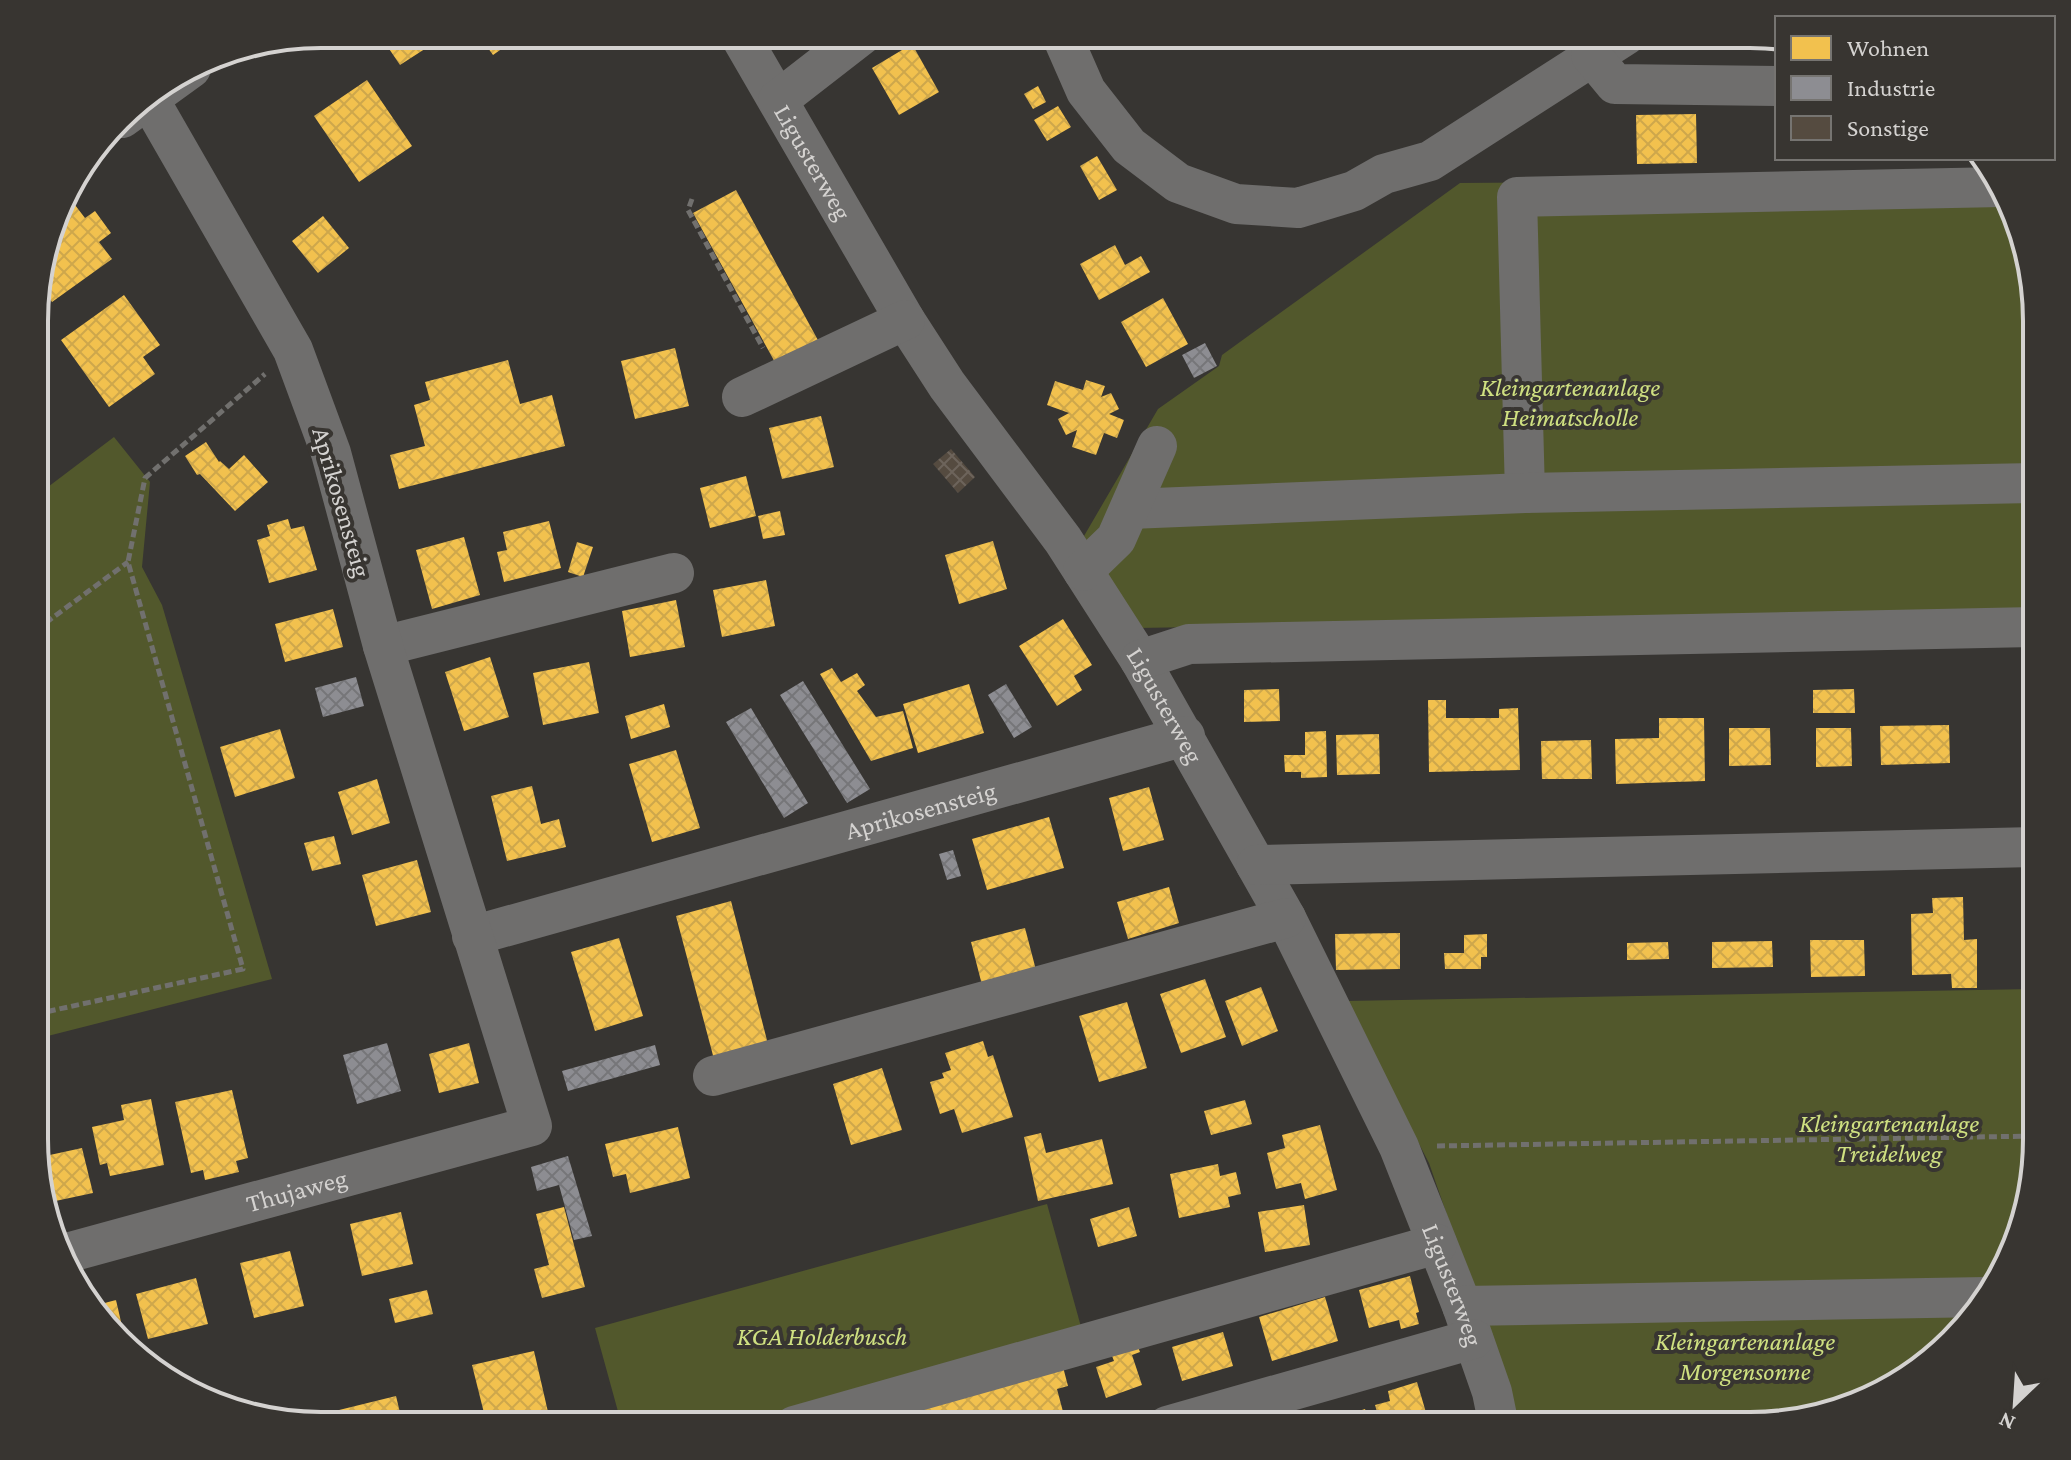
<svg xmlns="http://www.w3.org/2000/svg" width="2071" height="1460" viewBox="0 0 2071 1460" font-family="'Crimson Pro',serif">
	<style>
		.garden { fill: #52582c }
		.homes { fill: url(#homes-cross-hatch) }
		.industry { fill: url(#industry-cross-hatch) }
		.building { fill: url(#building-cross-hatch) }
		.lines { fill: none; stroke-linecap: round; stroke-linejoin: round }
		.path { stroke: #71706e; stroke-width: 5; stroke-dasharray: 8 4; stroke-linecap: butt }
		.minor { stroke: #6f6e6d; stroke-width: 40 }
		.labels { text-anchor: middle; stroke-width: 8; stroke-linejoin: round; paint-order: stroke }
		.street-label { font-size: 26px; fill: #d4d2d0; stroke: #383531 }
		.park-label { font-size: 26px; font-style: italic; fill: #cfe081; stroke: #383531 }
		.rim { fill: none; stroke: #d4d2d0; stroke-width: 4 }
	</style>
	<defs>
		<pattern id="homes-cross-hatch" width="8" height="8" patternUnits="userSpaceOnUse" patternTransform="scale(2)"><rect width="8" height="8" fill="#f2c14e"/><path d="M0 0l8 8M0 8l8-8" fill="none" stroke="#cea74b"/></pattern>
		<pattern id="industry-cross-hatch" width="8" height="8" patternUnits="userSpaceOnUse" patternTransform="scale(2)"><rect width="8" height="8" fill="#8d8d92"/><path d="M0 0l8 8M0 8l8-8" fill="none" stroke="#767679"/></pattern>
		<pattern id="building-cross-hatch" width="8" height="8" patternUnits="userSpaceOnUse" patternTransform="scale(2)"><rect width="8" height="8" fill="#554b40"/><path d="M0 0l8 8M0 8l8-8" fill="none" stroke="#6d645b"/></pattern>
	</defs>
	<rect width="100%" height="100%" fill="#373532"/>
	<path class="garden" d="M1995,179l12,15 29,109v310l-899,15 -53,-92 74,-127 61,-43 3,-11 238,-172z
		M114,437l36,45 -8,85 20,38 110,374 -236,60v-543z
		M2036,989v168l-21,92 -38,65 -100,83 -126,29h-231l-91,-263 -84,-162z
		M1047,1204l36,130 -334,92h-127l-27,-98z"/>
	<path class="homes" d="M379,34h69l-48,31z
		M478,34h45l-30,21z
		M912,44l27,48 -40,23 -27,-47z
		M367,80l45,66 -53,36 -45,-66z
		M1038,86l8,16 -13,7 -9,-15z
		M1058,106l13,21 -24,14 -13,-21z
		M1696,114l1,49 -60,1 -1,-49z
		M1097,156l20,34 -18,10 -19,-34z
		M736,190l83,152 -42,24 -84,-153z
		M75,205l10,13 10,-7 16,22 -12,9 13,17 -60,43 -15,-21 19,-62z
		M323,216l26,32 -31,25 -26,-32z
		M1115,245l10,20 16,-9 9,16 -51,28 -19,-36z
		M124,295l36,50 -17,12 12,17 -46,33 -48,-67z
		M1163,298l25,46 -42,23 -25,-45z
		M675,348l14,58 -54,13 -14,-58z
		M508,360l12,44 32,-9 13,51 -166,43 -9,-34 35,-9 -11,-41 16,-5 -5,-18z
		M1086,380l19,6 -4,11 10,-4 8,16 -10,5 15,6 -7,18 -13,-5 -8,22 -24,-8 5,-17 -11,5 -8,-16 11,-6 -22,-8 8,-24 28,9z
		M821,416l13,51 -52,12 -13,-51z
		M206,442l13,20 1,-1 9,8 15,-14 24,27 -33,29 -35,-37 -3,1 -12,-19z
		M746,476l10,40 -46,12 -10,-40z
		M780,511l5,24 -22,4 -5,-23z
		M288,519l3,10 13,-3 13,44 -48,13 -12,-43 13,-4 -3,-11z
		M549,521l12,47 -57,14 -7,-30 10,-2 -4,-18z
		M464,537l16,58 -48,14 -16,-59z
		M993,541l14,48 -48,15 -14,-49z
		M577,542l16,5 -10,30 -15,-5z
		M766,580l9,46 -53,11 -9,-47z
		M676,600l9,47 -55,10 -8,-46z
		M333,609l10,38 -58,15 -10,-38z
		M1063,619l29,46 -18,11 8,14 -25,16 -38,-60z
		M490,657l19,60 -45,14 -19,-59z
		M589,662l10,51 -56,12 -10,-52z
		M832,668l9,14 16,-9 8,12 -8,6 19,26 27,-6 10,37 -42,13 -51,-87z
		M969,684l15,49 -66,20 -15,-49z
		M1279,689l1,32 -36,1v-32z
		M1854,689l1,24h-42v-23z
		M1428,700h18v18h53v-9l19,-1 2,62 -91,2z
		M664,704l6,23 -39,12 -6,-23z
		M2028,712h8v29h-8z
		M1659,718h45l1,63 -89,3 -1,-45 44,-1z
		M1949,725l1,38 -69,2 -1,-39z
		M1729,728h41l1,37 -42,1z
		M1816,728h35l1,38 -36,1z
		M280,729l15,49 -60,19 -15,-50z
		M1326,731l1,46 -26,1v-6h-16l-1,-17h21v-23z
		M1379,734l1,40 -43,1 -1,-40z
		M1591,740l1,39h-50l-1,-38z
		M676,750l24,78 -48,14 -23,-78z
		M377,779l13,44 -38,12 -14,-43z
		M532,786l9,38 18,-5 7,28 -59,14 -16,-65z
		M1149,787l15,53 -41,11 -14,-53z
		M1049,817l15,51 -77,22 -15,-51z
		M334,836l7,28 -29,7 -8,-28z
		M417,860l14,52 -55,14 -14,-51z
		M1169,887l10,36 -51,16 -11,-37z
		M1963,897l1,43 13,-1v49h-25l-1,-14 -39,1 -1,-61 22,-1 -1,-15z
		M731,901l38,147 -54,15 -39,-147z
		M2025,926h11v57h-10z
		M1025,928l11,42 -54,15 -11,-43z
		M1400,933v36l-64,1 -1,-36z
		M1487,934v23h-6v12h-36l-1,-16h20v-18z
		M619,938l24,78 -48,15 -24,-79z
		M1810,940h54l1,36 -54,1z
		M1772,941l1,26 -61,1v-26z
		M1668,942l1,17 -42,1v-17z
		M1205,979l21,58 -45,16 -21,-59z
		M1261,987l17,44 -36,15 -17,-45z
		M1127,1002l20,66 -48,14 -20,-66z
		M983,1041l5,16 5,-2 20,62 -51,16 -8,-24 -14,5 -10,-32 14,-4 -2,-5 9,-3 -6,-17z
		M469,1043l10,40 -40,10 -10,-39z
		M882,1068l20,62 -51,15 -18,-61z
		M232,1090l16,68 -12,3 3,11 -34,8 -2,-10 -12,3 -16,-71z
		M151,1099l13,66 -54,11 -3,-13 -7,2 -8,-38 32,-7 -3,-15z
		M1245,1100l7,24 -41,11 -7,-24z
		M1320,1125l17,65 -32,9 -4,-16 -25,6 -9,-36 18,-5 -3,-13z
		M678,1127l12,51 -60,15 -4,-19 -13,3 -8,-33z
		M1041,1133l5,20 56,-14 11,45 -75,17 -14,-64z
		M82,1148l11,45 -47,10 -10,-27v-18z
		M1218,1164l2,12 16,-4 5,22 -13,3 2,10 -51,11 -9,-44z
		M1304,1205l6,40 -45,7 -7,-40z
		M564,1207l21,80 -43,11 -8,-29 15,-4 -13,-51z
		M1129,1207l8,29 -39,11 -8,-28z
		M401,1212l12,52 -51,12 -12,-52z
		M290,1251l14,55 -50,12 -14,-55z
		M1410,1276l9,36 -3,1 3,11 -18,5 -2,-9 -30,8 -10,-38z
		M196,1278l12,46 -60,15 -12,-45z
		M427,1290l6,24 -38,9 -6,-24z
		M1325,1297l13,44 -66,20 -13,-44z
		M116,1300l9,39 -3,1 -29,-34z
		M1223,1332l10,34 -51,15 -10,-34z
		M1135,1339l5,13 -8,3 10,30 -36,13 -10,-31 18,-6 -5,-13z
		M534,1351l14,61 -61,13 -15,-60z
		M1063,1367l5,19 -11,3 9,34 -12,3h-69l-3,-13 -33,9 1,4h-38l-5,-18z
		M1417,1382l13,44h-49l-6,-21 15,-4 -2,-10z
		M396,1396l7,29h-65l-3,-14z
		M1365,1409l6,17h-42l-2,-5z"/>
	<path class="industry" d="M1205,343l12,23 -23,12 -12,-23z
		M356,677l8,29 -41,11 -8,-29z
		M803,681l67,108 -23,14 -67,-108z
		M1006,684l26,43 -18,11 -26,-43z
		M751,708l57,95 -24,15 -58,-96z
		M953,850l8,26 -14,4 -8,-26z
		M387,1043l14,48 -44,13 -14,-49z
		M655,1045l5,20 -92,26 -6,-20z
		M568,1156l24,80 -18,4 -15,-55 -22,6 -6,-24z"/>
	<path class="building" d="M951,449l24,28 -17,16 -25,-29z"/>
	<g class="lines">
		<path class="path" d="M692,199l-4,11 75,138
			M36,630l92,-68
			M36,1014l207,-45 -115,-407 17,-84 120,-104
			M1437,1146l599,-10"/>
		<g class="minor">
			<path id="s1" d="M739,34l166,286 42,65 116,155 77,120 146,258 113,229 63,159 30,86 7,34"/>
			<path d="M1061,34l25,57 43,55 49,37 58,21 62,4 56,-17 30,-17 46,-13 196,-126"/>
			<path d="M1591,55l24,29 162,2"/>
			<path d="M778,100l85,-66"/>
			<path d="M122,118l69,-50"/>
			<path d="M742,397l163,-77"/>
			<path d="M1525,493l-8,-296 485,-10"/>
			<path d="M1130,509l395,-16 511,-10"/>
			<path d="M1083,571l33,-32 41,-93"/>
			<path d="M383,646l291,-73"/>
			<path d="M1140,660l49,-16 847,-17"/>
			<path d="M1256,865l780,-18"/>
			<path id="s2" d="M472,936l713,-200"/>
			<path d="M713,1076l573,-158"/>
			<path id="s3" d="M63,1254l469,-128 -149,-480 -52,-193 -38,-103 -146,-254"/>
			<path d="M1462,1306l525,-9"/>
			<path d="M794,1426l643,-182"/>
			<path d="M1167,1426l306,-87"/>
		</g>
	</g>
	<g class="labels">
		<g class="street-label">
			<text dy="9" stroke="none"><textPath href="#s1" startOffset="148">Ligusterweg</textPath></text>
			<text transform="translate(342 502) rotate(74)" y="9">Aprikosensteig</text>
			<text dy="9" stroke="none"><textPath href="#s1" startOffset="796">Ligusterweg</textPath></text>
			<text dy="9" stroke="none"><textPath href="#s2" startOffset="466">Aprikosensteig</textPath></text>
			<text dy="9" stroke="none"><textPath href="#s3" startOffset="242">Thujaweg</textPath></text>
			<text dy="9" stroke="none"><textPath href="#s1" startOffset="1444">Ligusterweg</textPath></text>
		</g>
		<g class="park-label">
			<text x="1570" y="396">Kleingartenanlage<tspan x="1570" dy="30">Heimatscholle</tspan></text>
			<text x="1889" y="1132">Kleingartenanlage<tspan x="1889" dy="30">Treidelweg</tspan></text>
			<text x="822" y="1345">KGA Holderbusch</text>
			<text x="1745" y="1350">Kleingartenanlage<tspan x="1745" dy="30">Morgensonne</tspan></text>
		</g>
	</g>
	<path d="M0 0H2071V1460H0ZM321 48H1750A273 273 0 0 1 2023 321V1139A273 273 0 0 1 1750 1412H321A273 273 0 0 1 48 1139V321A273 273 0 0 1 321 48Z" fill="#383531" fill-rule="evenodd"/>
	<path class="rim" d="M321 48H1750A273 273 0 0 1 2023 321V1139A273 273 0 0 1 1750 1412H321A273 273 0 0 1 48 1139V321A273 273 0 0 1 321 48Z"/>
	<rect x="1775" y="16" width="280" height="144" fill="#383531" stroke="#767471" stroke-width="2"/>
	<rect x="1791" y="36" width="40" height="24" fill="#f2c14e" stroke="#767471" stroke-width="2"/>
	<text x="1847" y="56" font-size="24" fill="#d4d2d0">Wohnen</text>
	<rect x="1791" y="76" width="40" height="24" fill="#8d8d92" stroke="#767471" stroke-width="2"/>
	<text x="1847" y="96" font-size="24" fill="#d4d2d0">Industrie</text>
	<rect x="1791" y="116" width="40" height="24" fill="#554b40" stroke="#767471" stroke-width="2"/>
	<text x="1847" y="136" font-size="24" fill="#d4d2d0">Sonstige</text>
	<g transform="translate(2015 1404) rotate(205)" stroke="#383531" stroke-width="6" paint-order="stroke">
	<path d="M0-6L14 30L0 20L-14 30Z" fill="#d4d2d0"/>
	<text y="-12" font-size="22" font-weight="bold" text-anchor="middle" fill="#d4d2d0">N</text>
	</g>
</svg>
